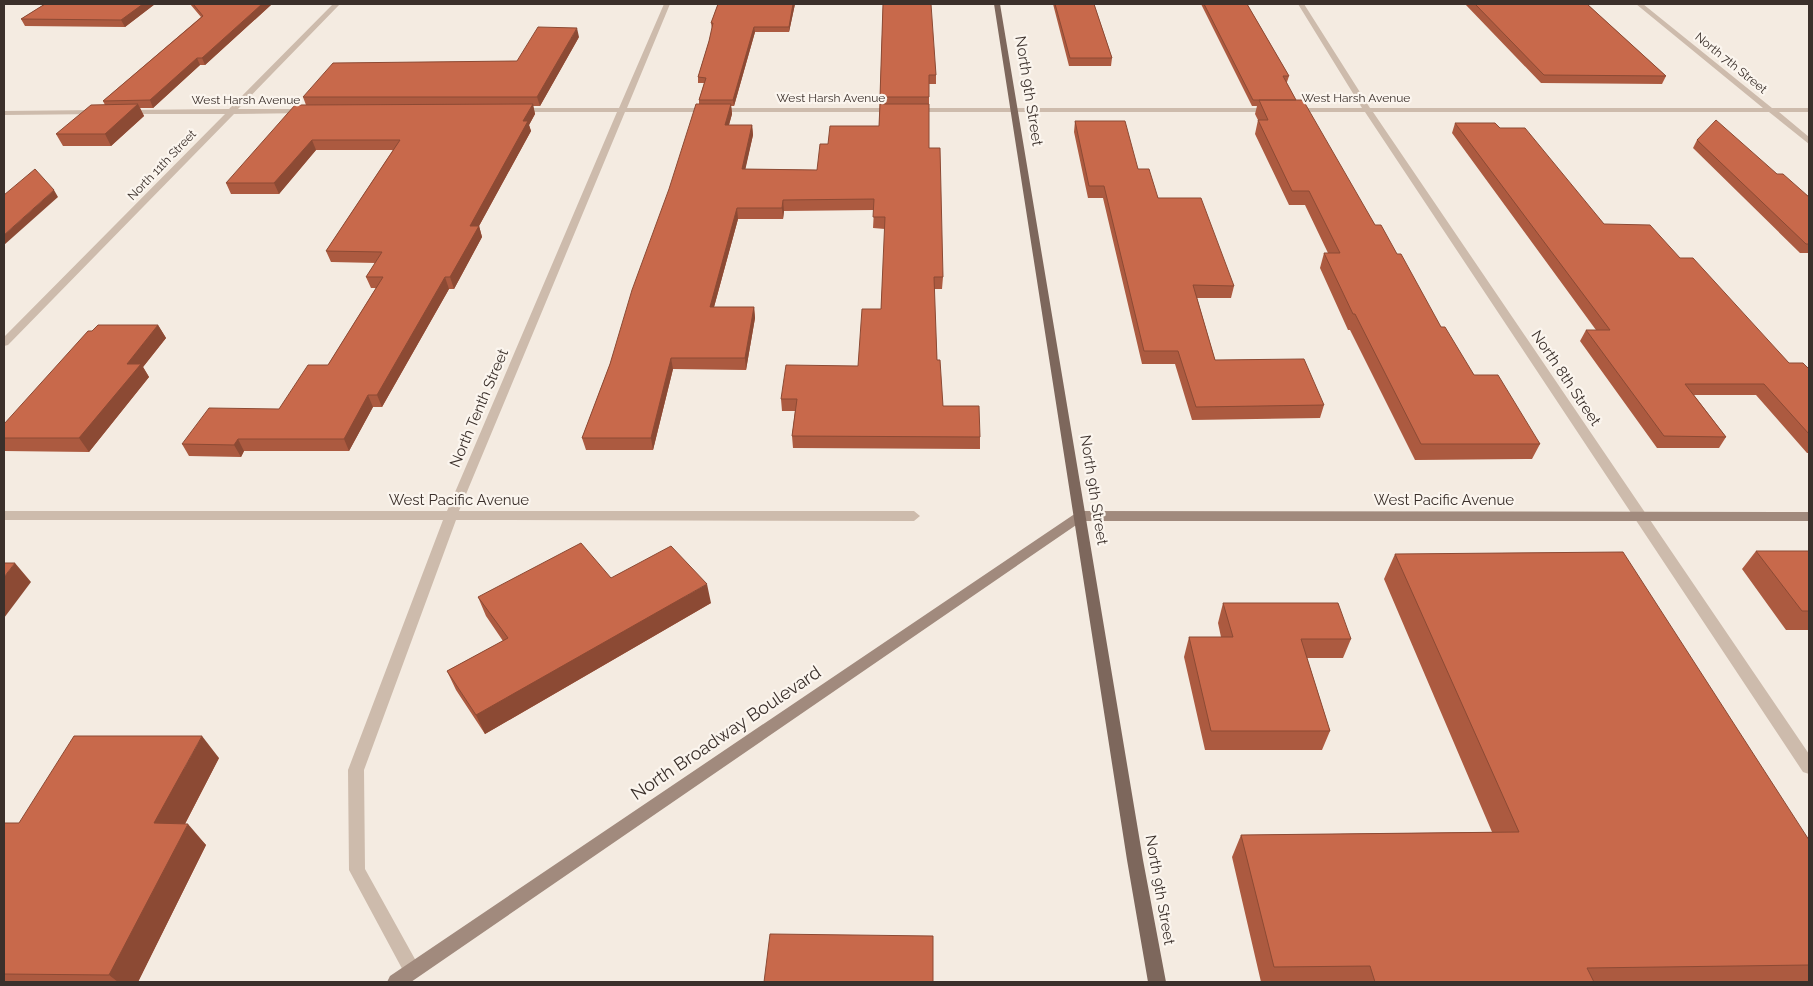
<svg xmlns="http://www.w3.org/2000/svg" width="1813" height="986" viewBox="0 0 1813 986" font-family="Raleway,sans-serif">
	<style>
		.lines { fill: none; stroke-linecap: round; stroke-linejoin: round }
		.street { fill: #cdbbac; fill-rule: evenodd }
		.secondary { fill: #a18a7d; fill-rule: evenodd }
		.primary { fill: #7d675c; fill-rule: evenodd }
		.wall { fill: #ac5a40 }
		.shaded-wall { fill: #8c4a34 }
		.building { fill: #c8694b; stroke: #8c4a34 }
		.labels { text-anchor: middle; stroke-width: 4.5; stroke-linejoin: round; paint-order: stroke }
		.far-street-label { font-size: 12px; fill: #3b302b; stroke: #fbf5ee }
		.street-label { font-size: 15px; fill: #3b302b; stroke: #fbf5ee }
		.near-street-label { font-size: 18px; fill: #3b302b; stroke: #fbf5ee }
	</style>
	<rect width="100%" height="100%" fill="#f4ebe1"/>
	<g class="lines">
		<path class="street" d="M333,4h7l-102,105h68l4,2 -1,2 -75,1 -226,231 -4,1v-9l221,-223h-102v-4l106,-1z
			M664,4h6l-43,104h735l-64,-104h6l66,104h393l-127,-104h7l129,104h37v4h-30l30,25v7l-40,-32h-396l436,642v20l-6,-2 -438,-660h-740l-166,399h455l6,5 -6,5 -458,-1 -92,250 1,99 56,101 -3,6 -6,3 -6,-3 -57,-106 -1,-100 95,-250h-439v-9h443l170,-399h-98l-4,-2 4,-2h100z
			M99,110h3v4l-98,1v-4z"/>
		<path class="secondary" d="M1079,511l730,1v9h-727l-671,461h-24l3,-6z"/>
		<path class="primary" d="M994,4h6l143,856 23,122h-18l-21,-122z"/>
	</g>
	<path class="wall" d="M45,4h110l-30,23 -100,-1 -4,-7z
		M190,4h82l-67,61h-5l-47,43h-13l4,8 -33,30h-48l-7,-12 49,-29 -2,-4 98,-84z
		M718,4h77l-6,28h-34l-21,74h-3l1,8 -3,11h23l1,10 -8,34 72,1 11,-26 51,-18 4,-122 53,71v9h-7v64l14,129 -1,12h-8l3,71 6,46 37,31v12l-187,-1 -1,-12 3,-25h-13l-1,-12 77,-33 23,-57 4,-80 -12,-1 1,-18 -90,1 -1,8h-45l-24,88h40l1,11 -9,52 -73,-1 -20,81h-67l-4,-12 28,-74 89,-260v-4l5,-17h-6v-6l11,-36 3,-12 -1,-6z
		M1053,4h41l18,54 -1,8h-42z
		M1201,4h46l42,72 -2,6h-1l10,18 79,125 22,29 44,73 33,48 66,69 -8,15 -117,1 -65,-130h-2l-28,-62 4,-15h4l-23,-48h-16l-34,-71 3,-14 -3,-6 2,-8h-5z
		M1465,4h122l79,72 -4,8 -121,-1z
		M579,37l-39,69h-7l2,8 -6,11 2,6 -52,95 3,11 -28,52h-5l-67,118h-9l-24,44h-105l-3,6 -52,-1 -7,-12 97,-35 49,-44 48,-77h-5l-5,-11 10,-14 -45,-1 -5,-11 67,-101h-77l-37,44h-48l-5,-11 80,-78 -3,-8 214,-36z
		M1075,121l63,48 20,29 76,88 -3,12h-34l18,62 109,45 -4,13 -128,2 -17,-56h-33l-39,-166h-15l-14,-66z
		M1455,123l45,5 104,96 76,34 109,105 20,6v84h-2l-51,-58h-62l32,42 -7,11h-62l-77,-107 6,-11h10l-144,-197z
		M1697,140l80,34 32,23v56h-9l-107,-105z
		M158,325l8,13 -23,29 6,10 -60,75 -85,-1v-27z
		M1756,551h53v79h-23l-44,-61z
		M1395,554l414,286v142h-548l-29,-125 9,-22 251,-3 -108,-253z
		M611,578l100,25 -226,131 -29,-44 -9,-19 56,-30 -17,-25 -8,-19z
		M1223,603l128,36 -8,19h-36l23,73 -8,19h-117l-21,-93 5,-20h32l-3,-14z
		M219,758l-34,66 21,21 -68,137h-134v-159h15z"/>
	<path class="shaded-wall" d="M143,4h12l-30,23 -4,-7z
		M262,4h10l-67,61 -3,-7z
		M793,4h2l-6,28v-5z
		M754,27l1,5 -21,74 -1,-6z
		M577,28l2,9 -39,69 -3,-9z
		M197,58l3,7 -47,43 -3,-8z
		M138,104l6,12 -33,30 -6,-12z
		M533,104l2,10 -6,11 2,6 -52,95 3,11 -28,52 -4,-12 20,-51 53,-105z
		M731,104l1,10 -6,21 -1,-10z
		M752,125l1,10 -10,45 -1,-11z
		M312,140l4,10 -37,44 -5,-11z
		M54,190l4,7 -54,48v-10z
		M783,200l1,11 -1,8 -1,-11z
		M737,208l1,11 -27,99 -1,-11z
		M445,277l4,12 -67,118 -5,-12z
		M754,307l1,11 -9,52 -1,-12z
		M158,325l8,13 -23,29 6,10 -60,75 -10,-14 48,-74z
		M671,358l2,11 -20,81 -2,-12z
		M368,395l5,12 -24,44 -5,-12z
		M238,439l6,12 -3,6 -7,-12z
		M15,563l16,19 -27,36v-41z
		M707,584l4,19 -226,131 -9,-19z
		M202,736l17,22 -45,87 -20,-22z
		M188,824l18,21 -68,137h-20l-9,-7z"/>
	<path class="building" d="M45,4h98l-22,16 -100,-1z
		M193,4h69l-60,54h-5l-47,42 -47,1 100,-85z
		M718,4h75l-4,23h-35l-21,73h-34l7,-22 -8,-1 11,-36 4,-18h-2z
		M883,4h48l5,71h-7v22h-49z
		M1055,4h39l18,54h-42z
		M1204,4h43l42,72h-6l13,24h-43z
		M1475,4h112l79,72 -122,-1z
		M538,27l39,1 -40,69h-234l30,-34 184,-2z
		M1259,100h44l72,125h6l16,29h4l40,73h4l29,48h24l42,69h-119l-66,-130h-2l-29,-61h16l-31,-62h-17l-34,-71h10z
		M138,104l-33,30h-49l35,-29z
		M533,104l-10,17h5l-58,105h9l-29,51h-5l-68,118h-9l-24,44h-106l-4,6 -52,-1 27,-36 70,1 29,-44h20l55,-88h-17l16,-25 -56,-1 74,-111h-88l-38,43h-48l69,-78z
		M696,104h35l-6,21h27l-10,44 75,1 3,-26h8l2,-18h49l1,-22h49v44h11l3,129h-9l3,83h3l3,46h36l1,31 -188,-1 5,-37h-16l5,-34 72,1 4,-57h19l4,-92h-12l1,-18 -91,1 -1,8h-45l-27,99h44l-9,51h-74l-20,80h-69l28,-74 22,-74 37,-101z
		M1716,120l61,54h6l26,23v47h-3l-109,-104z
		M1075,121h50l13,48h11l9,29h43l33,88 -41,-1 22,75 89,-1 20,46 -128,2 -18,-56h-34l-40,-165h-15z
		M1455,123h40l5,5h25l79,96 46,1 30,33h13l96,105h14l6,6v65l-45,-50h-79l41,53 -62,-1 -78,-106h24z
		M35,169l19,21 -50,45v-40z
		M98,325h60l-31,39h14l-62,74h-75v-14l84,-93h4z
		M581,543l30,35 60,-32 36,38 -231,131 -29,-44 61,-33 -30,-41z
		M1756,551h53v60h-7z
		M1623,552l186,288v125l-222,3 7,14h-219l-5,-16 -96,1 -33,-132 278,-3 -124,-278z
		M4,563h11l-11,14z
		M1223,603h115l13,36h-50l29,92h-119l-22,-94h44z
		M74,736h128l-48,87 34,1 -79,151 -105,-1v-151h15z
		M770,934l163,2v46h-169z"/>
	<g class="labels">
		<g class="far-street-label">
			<text transform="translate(1731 63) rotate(39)" y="4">North 7th Street</text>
			<text x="831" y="102">West Harsh Avenue</text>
			<text x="1356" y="102">West Harsh Avenue</text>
			<text x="246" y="104">West Harsh Avenue</text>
			<text transform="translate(162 165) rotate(-46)" y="4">North 11th Street</text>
		</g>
		<g class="street-label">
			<text transform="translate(1029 91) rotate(81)" y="5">North 9th Street</text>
			<text transform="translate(1566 378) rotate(56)" y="5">North 8th Street</text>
			<text transform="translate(479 408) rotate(-67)" y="5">North Tenth Street</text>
			<text transform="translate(1094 490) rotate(81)" y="5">North 9th Street</text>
			<text x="459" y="505">West Pacific Avenue</text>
			<text x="1444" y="505">West Pacific Avenue</text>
			<text transform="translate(1160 890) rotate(80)" y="5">North 9th Street</text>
		</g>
		<g class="near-street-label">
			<text transform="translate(726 733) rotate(-34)" y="6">North Broadway Boulevard</text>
		</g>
	</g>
	<rect width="1813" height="986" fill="none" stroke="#3b302b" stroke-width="10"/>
</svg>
